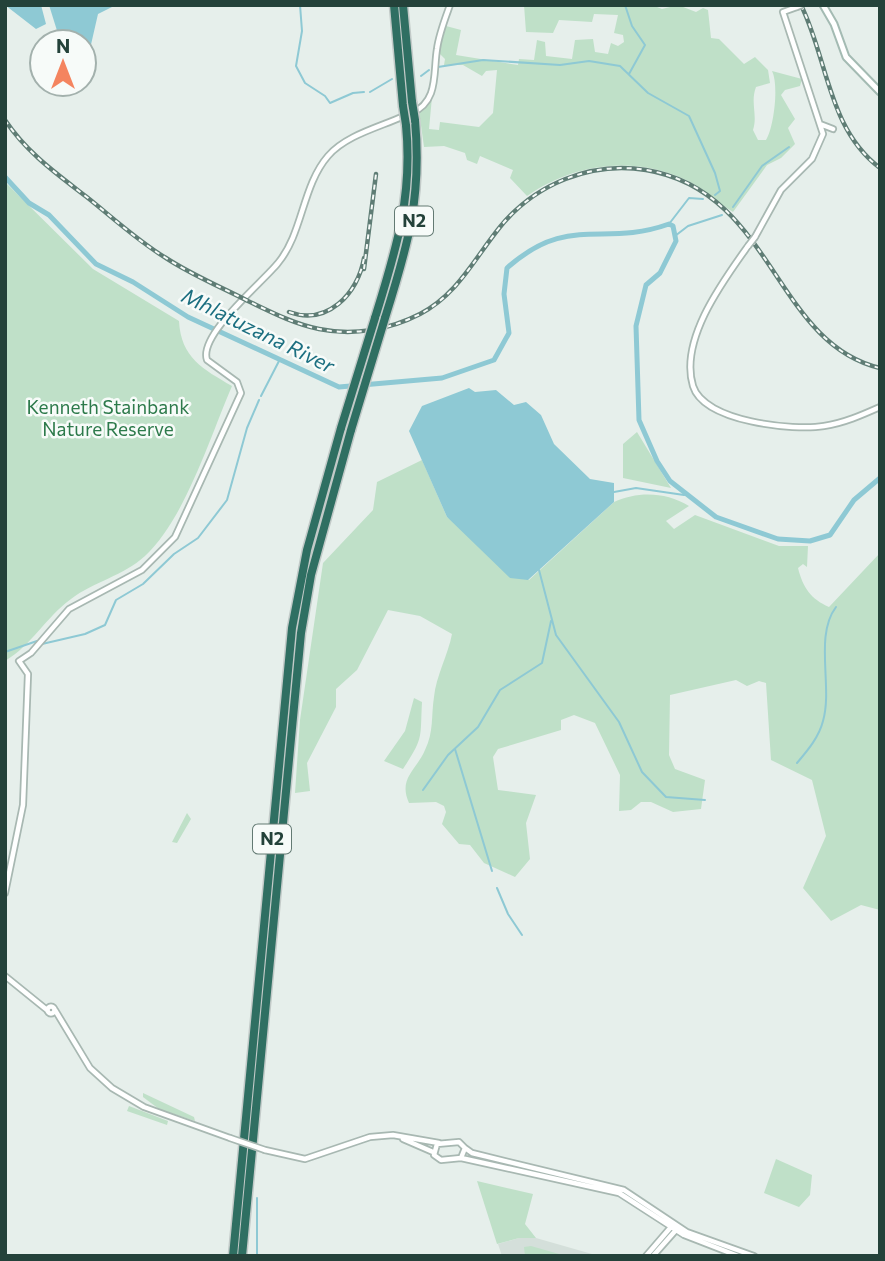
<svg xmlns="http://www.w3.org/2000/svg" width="885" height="1261" viewBox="0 0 885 1261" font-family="Commissioner,sans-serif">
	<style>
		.built { fill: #d4dfda }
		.green { fill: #bfe0c8 }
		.water { fill: #8ec9d4 }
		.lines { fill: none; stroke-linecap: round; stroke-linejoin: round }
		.stream { stroke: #8ec9d4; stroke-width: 2 }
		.river { stroke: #8ec9d4; stroke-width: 5 }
		.tertiary-casing { stroke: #a8b8b2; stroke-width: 8 }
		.secondary-casing { stroke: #a4bbb3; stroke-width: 9 }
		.motorway-casing { stroke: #c2cac8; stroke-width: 11 }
		.tertiary { stroke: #fff; stroke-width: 4.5 }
		.secondary { stroke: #fff; stroke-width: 5 }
		.motorway { stroke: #2f6f62; stroke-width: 8 }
		.rail-casing { stroke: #5f7d75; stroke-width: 4.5 }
		.rail { stroke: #f7fbf9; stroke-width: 2; stroke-dasharray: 5; stroke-linecap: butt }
		.tertiary-bridge-casing { stroke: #a8b8b2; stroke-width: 8; stroke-linecap: butt }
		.motorway-bridge-casing { stroke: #c2cac8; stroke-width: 11; stroke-linecap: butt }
		.tertiary-bridge { stroke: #fff; stroke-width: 4.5 }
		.motorway-bridge { stroke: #2f6f62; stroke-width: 8 }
		.labels { text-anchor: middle; stroke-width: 5; stroke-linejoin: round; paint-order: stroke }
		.shield { fill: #f7fbf9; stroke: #637a73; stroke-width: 2 }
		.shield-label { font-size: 18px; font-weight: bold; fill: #24423a }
		.park-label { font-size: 19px; fill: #2d7a4b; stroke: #f7fbf9 }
		.water-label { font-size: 21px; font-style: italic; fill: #1c6f80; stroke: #f7fbf9 }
	</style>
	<rect width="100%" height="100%" fill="#e6efeb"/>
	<path class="built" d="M519,1238h17l63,18h-97l-4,-12z"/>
	<path class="green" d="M524,5h128l10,4 16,-4 18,7 7,-4 5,2 3,28 8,1 25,25 11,-7 13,13 2,13 -14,4c-6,16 2,28 -3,43l5,10h8c8,-13 13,-55 6,-69l30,8 -2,7 -15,4 -4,5 14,24 -7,9 7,16 -14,14 -14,7 -34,47c-16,-10 -28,-23 -45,-31 -53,-26 -113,-18 -161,15l-17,-18 3,-8 -33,-14 -3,8 -10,-4 -2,-7 -21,-7 -20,1 -5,-36 13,-14 -3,32 10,1 1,-8 39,5 14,-14 4,-43 -11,1 -4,5 -19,-11h-19l1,-6 -6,-6 7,-27 15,4 -5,25 62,10 1,-6 15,1 3,-20 8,2 1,14 26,3 3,-19 18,-1 2,13 13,2 3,-11 7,3 6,-4 -1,-7 -9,-2 4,-18 -24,-1 -2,8 -33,-2 -6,13 -27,-1z
		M5,182l88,87 86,52c2,37 24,48 53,65 -22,51 -47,133 -87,170 -22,20 -52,26 -74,43 -25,18 -39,46 -66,62z
		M637,432l34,56 -48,-10v-34z
		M422,460l25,57 82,63 85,-78c24,-11 52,-10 75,4l-23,15 8,8 21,-14 84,31h29l-1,21 -4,-3 -5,4c5,20 13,31 31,39l51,-54v357l-19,-5 -30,16 -28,-33 23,-52 -14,-56 -41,-20 -5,-77 -7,-2 -12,5 -11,-6 -66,15 -1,60 6,14 30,11 -4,29 -28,3 -22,-10h-10l-10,8 -12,1 1,-36 -25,-52 -21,-8 -13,5v10l-63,19 -5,8 5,33 38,5 -10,28 4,36 -15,18 -31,-14 -14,-18 -11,-1 -17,-20 4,-12 -2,-6 -8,-4 -27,1c-11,-25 7,-32 16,-53 9,-18 6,-34 9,-53 2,-21 14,-42 18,-63l-32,-18 -32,-6 -31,60 -21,19v18l-29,56 3,28 -15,2 5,-73 23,-157 50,-53 4,-28z
		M414,698l8,4c-2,37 2,35 -19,67l-19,-8 21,-30z
		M187,813l4,6 -14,24 -5,-1z
		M143,1093l51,24 1,4 -36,-12 -16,-12z
		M129,1106l39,15 -1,4 -40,-14z
		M776,1159l36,16 -2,20 -11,12 -35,-14z
		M477,1181l56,13 -8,30 11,14h-17l-22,6z
		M531,1246l35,10h-41l-1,-9z"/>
	<path class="water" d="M5,5h36l5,19 -10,5z
		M49,5h67l-18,9 -11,48 -3,-3v-17h-19l-6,-5z
		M469,388l6,4 21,-2 18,15 12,-3 15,13 13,29 36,35 24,4v19l-86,78 -18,-2 -63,-61 -38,-86 13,-25z"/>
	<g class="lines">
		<path class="stream" d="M300,5l2,26 -6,35 9,17 20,13 5,7 23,-10 11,-1
			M625,5l7,21 13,19 -16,29
			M438,67l45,-7 77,5 29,-4 31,5 28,27 41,23 26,57 5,18 -5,4
			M421,76l8,-6
			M370,92l22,-13
			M733,207l29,-41 27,-19
			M669,224l20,-26 14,1
			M675,236l13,-10 34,-11
			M261,396l18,-35
			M614,492l22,-4 48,7
			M539,570l17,65 63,87 23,50 24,25 39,3
			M42,644l43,-10 20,-9 11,-25 27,-16 31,-30 24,-16 29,-38 20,-72 12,-28
			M5,652l32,-11
			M455,749l37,122
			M797,763c11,-13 22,-26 26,-42 10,-34 -9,-85 13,-114
			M423,790l25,-35 30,-28 22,-37 42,-27 9,-42
			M497,888l11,26 14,21
			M257,1256v-58"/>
		<path class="river" d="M5,177l24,26 20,12 47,49 37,18 55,35 151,70 103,-9 52,-18 15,-27 -5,-39 3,-26c62,-55 95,-20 162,-44l4,2 3,15 -16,32 -14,12 -10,41 3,94 18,41 13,20 46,36 62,22 32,2 20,-6 24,-35 26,-22"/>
		<g class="tertiary-casing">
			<path id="tertiary" d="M412,113c27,-12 21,-40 25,-64 2,-15 8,-30 13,-44
				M820,124l13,5
				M755,237l26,-47 31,-31 11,-25 -40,-122 14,-5
				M748,246c-25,35 -69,94 -55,140 11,36 101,45 131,40 20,-3 38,-11 56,-19
				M5,893l18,-88 5,-131 -9,-13 12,-8 38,-44 73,-39 33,-33 66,-144 -4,-11 -30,-22c-9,-25 56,-78 71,-97 25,-30 24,-77 50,-107 18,-21 52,-29 76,-40
				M5,976l42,34
				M47.5 1010a3.5 3.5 0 1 1 7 0a3.5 3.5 0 1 1-7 0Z
				M55,1010l35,58 22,20 32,19 86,31
				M403,1139l30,13
				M459,1142l6,6 -4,10 -20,2 -7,-5 3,-11z
				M465,1148l7,5 152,37 63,42 67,24
				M265,1150l40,9 65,-22 23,-2 46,8
				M461,1158l158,35 65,42 54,21
				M646,1256l25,-29
				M653,1256l23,-26"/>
		</g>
		<g class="secondary-casing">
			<path id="secondary" d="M823,5l11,19 12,33 34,35"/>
		</g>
		<g class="motorway-casing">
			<path id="motorway" d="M394,5l9,101
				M403,5l9,97
				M375,318c21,-68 38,-121 31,-193
				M385,318c23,-73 37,-120 30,-198
				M233,1256l59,-628 15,-78 34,-122
				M242,1256l59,-623 10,-58 40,-145"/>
		</g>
		<use href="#tertiary" class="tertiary"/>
		<use href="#secondary" class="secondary"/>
		<use href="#motorway" class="motorway"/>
		<g class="rail-casing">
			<path id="rail" d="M801,5c27,55 27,124 79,163
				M5,120c22,33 52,54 83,78 25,20 50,43 78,60 26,17 55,29 82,43 23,11 46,23 71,28 34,7 70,1 101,-15 38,-20 54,-55 80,-87 35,-43 91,-66 146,-57 127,21 128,173 234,198
				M364,269l12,-95
				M289,312c38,14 69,-18 75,-54"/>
		</g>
		<use href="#rail" class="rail"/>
		<g class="tertiary-bridge-casing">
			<path id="tertiary-bridge" d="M797,7l5,-2
				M748,246l7,-9
				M230,1138l35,12"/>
		</g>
		<g class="motorway-bridge-casing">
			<path id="motorway-bridge" d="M412,102l3,18
				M403,106l3,19
				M341,428l34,-110
				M351,430l34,-112"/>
		</g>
		<use href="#tertiary-bridge" class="tertiary-bridge"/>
		<use href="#motorway-bridge" class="motorway-bridge"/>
	</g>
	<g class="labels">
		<g class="shield">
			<rect x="395" y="206.5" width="38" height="29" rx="5"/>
			<rect x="253" y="824.5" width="38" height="29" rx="5"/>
		</g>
		<g class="shield-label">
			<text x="414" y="227">N2</text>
			<text x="272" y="845">N2</text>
		</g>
		<g class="park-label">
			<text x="108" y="414">Kenneth Stainbank<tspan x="108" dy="22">Nature Reserve</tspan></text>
		</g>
		<g class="water-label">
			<text transform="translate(258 331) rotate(26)" y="7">Mhlatuzana River</text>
		</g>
	</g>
	<rect width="885" height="1261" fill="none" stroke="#24423a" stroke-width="14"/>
	<g transform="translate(63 63)"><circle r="33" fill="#f7fbf9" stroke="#a3b1ad" stroke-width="2"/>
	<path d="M0-5L12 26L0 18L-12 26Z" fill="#f4845f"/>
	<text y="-10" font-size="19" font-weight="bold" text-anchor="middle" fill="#24423a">N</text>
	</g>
</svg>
